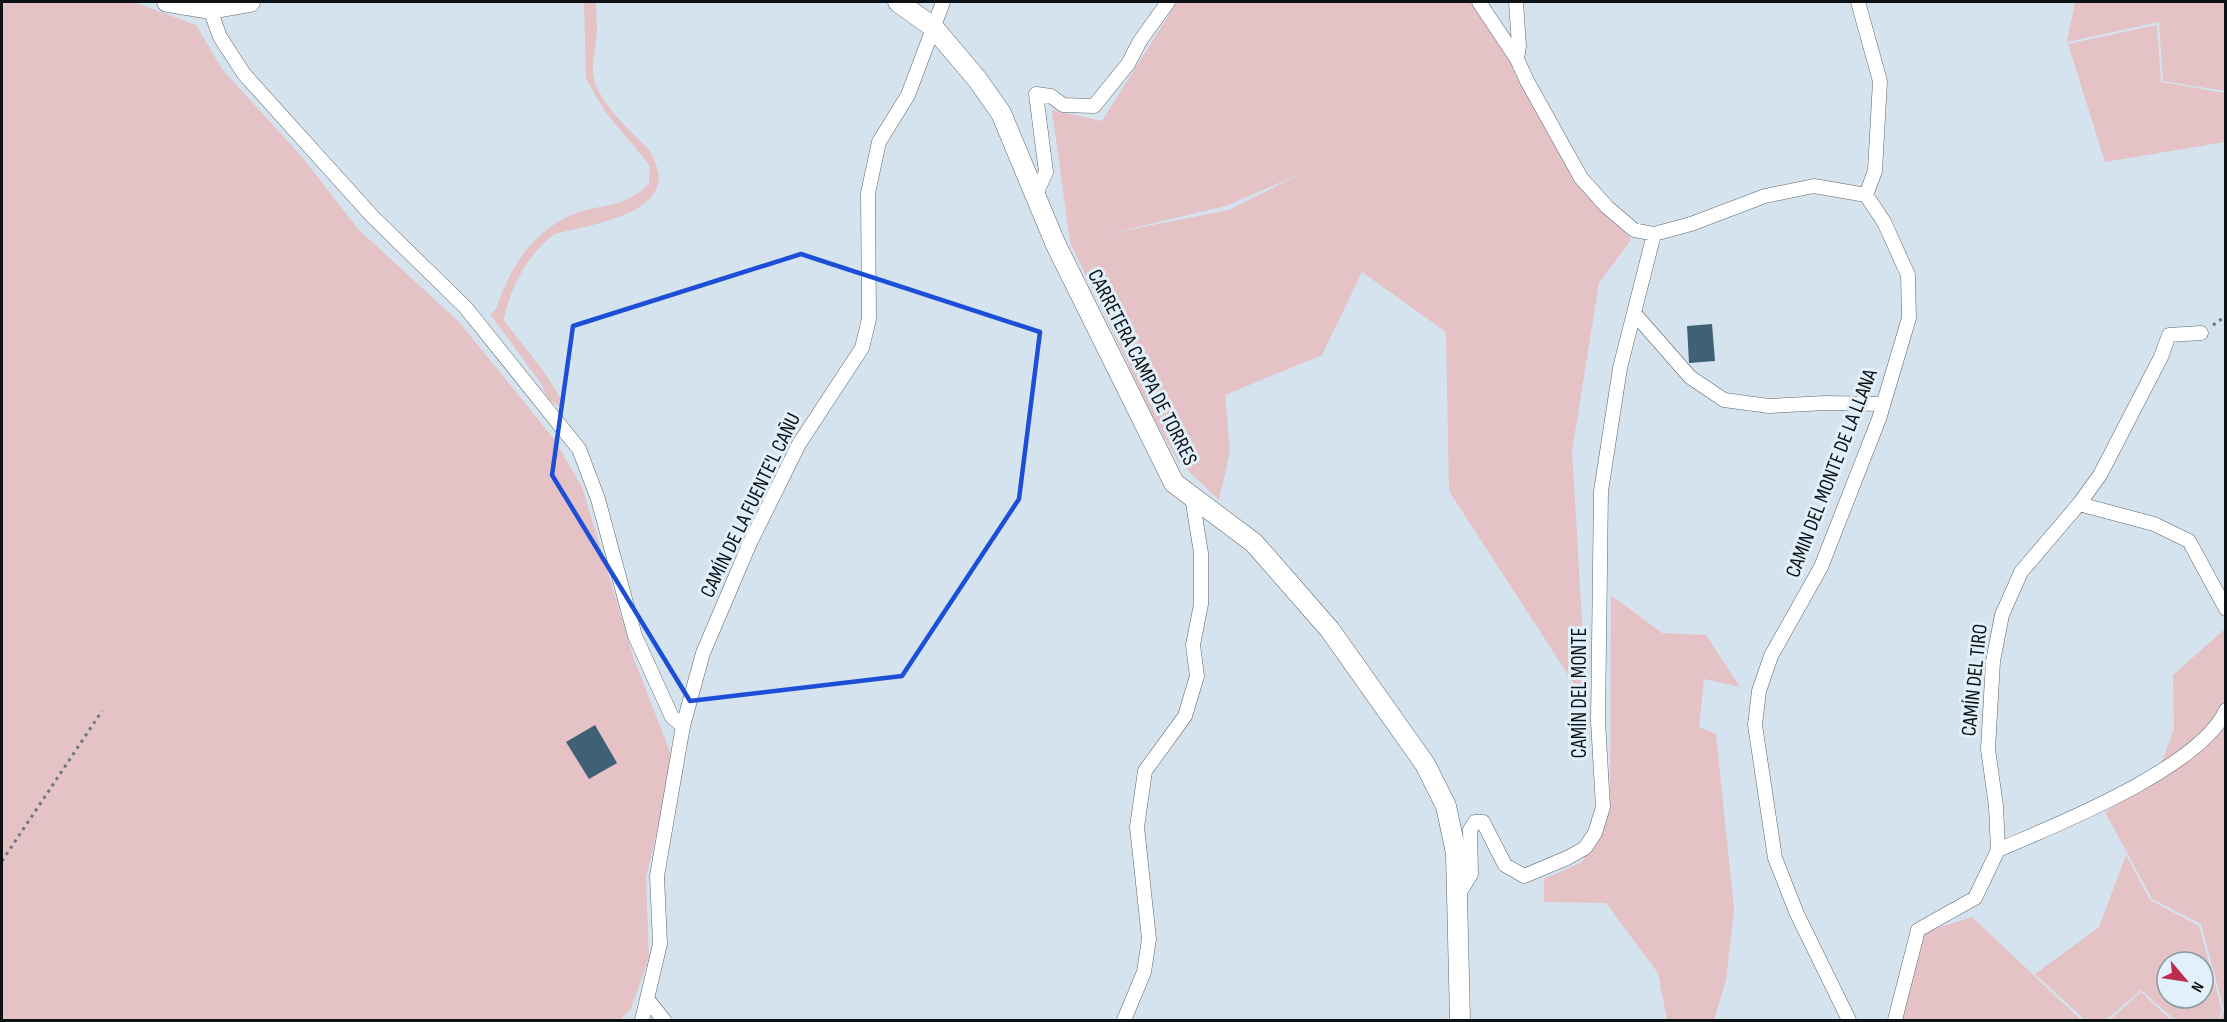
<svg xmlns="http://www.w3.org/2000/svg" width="2227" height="1022" viewBox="0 0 2227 1022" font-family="'Sofia Sans Condensed',sans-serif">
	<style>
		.green { fill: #e5c2c5; fill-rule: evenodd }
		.building { fill: #406076 }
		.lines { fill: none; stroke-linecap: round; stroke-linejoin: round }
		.street-casing { stroke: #5a6770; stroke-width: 15 }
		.secondary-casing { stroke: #5a6770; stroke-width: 21 }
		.path { stroke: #6c767d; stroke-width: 3; stroke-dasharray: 3 4.5; stroke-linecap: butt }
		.street { stroke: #fff; stroke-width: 14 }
		.secondary { stroke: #fff; stroke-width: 20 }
		.marked { fill: none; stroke: #1d4ed8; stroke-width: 4.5; stroke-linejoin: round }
		.labels { text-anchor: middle; stroke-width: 6; stroke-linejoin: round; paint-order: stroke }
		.street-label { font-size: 21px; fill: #0c1115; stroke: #e1f0fb }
	</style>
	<rect width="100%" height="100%" fill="#d4e3ee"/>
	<path class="green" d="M2,2h132l62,23 26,44 80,88 56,72 101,93 95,117 28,48 52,172 40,103 -28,115 3,80 -18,52 -12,11h-617z
		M584,2h12c0,9 1,18 1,27 0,18 -8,36 -2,54 10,26 35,47 54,67 4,6 7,14 9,21 9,45 -74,55 -103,63 -26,18 -46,55 -51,86 21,30 47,55 61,89l-16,-9 -9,-18 -50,-68 6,-5c16,-49 46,-91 99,-101 23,-4 36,-7 54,-24l1,-17 -6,-9 -38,-45 -20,-34z
		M1177,2h302l85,147 67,91 -32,43 -27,168 15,253 -138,-213 -3,-159 -84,-60 -40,83 -97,40 5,56 -11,49 -41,-39 -26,-46 -82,-173 -18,-132 50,11zM1300,174l-71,36 -122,24 119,-28z
		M2075,2h150v89l-62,-10 -4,-59 -92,20z
		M2157,25l4,57 64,11v49l-120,20 -37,-118z
		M1611,595l51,38 44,2 34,52 -36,-8 -5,48 17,7 18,175 -8,71 -12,40h-47l-9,-47 -52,-70 -62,-1v-23l38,-17 28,-50z
		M2225,629v93l-69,56 18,-49 -1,-54z
		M2225,726v294h-5l4,-10 -23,-86 -49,-25 -47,-87 80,-50z
		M2126,855l24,45 49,26 23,84 -4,10h-43l-34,-30 -35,30h-21l-50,-46 64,-47zM2167,962h36v36h-36z
		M1972,917l109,103h-180l24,-88z
		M2141,992l30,28h-61z"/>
	<path class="building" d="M1712,324l3,37 -26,2 -2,-37z
		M595,725l22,38 -28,16 -23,-37z"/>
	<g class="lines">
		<g class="street-casing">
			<path id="street" d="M1479,2l38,57
				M1516,2l3,44 -2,13 10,22 54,97 26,29 27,23 20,4 37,-10 74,-28 49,-10 52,9
				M210,9l10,28 24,37 128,142 94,92 113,141 19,50 37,137 37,81 11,9
				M1035,196l11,-24 -10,-78 15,2 12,9 31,1 34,-42 12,-23 28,-39
				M1634,313l56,64 34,23 45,6 56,-3 58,1
				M2079,504l75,20 35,17 37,68
				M1998,850c58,-25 202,-82 228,-140
				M1458,895l13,-21 -1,-44 5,-8h8l22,43 19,11 43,-18 18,-10 10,-15 8,-26 -5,-86 3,-230 19,-123 34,-134
				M648,1000l16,20
				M642,1020l18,-76 -3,-68 26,-150 20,-73 46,-108 50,-101 63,-96 7,-29 -1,-126 11,-51 29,-47 35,-93
				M1124,1020l20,-48 5,-33 -12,-112 8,-56 40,-55 12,-40 -4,-31 8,-41v-51l-9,-56
				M1849,1020l-52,-106 -22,-56 -20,-133 4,-34 12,-35 50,-89 58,-148 30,-101 -1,-43 -24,-53 -18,-27 9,-24 5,-90 -22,-79
				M1895,1020l23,-90 57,-32 23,-48 -2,-44 -8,-57 5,-88 9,-46 19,-43 58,-68 21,-29 61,-118 8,-22 32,-2"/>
		</g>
		<g class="secondary-casing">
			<path id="secondary" d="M167,2l43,7 40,-7
				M898,2l35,25 44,52 24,34 55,132 118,238 80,60 76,87 95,134 21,42 10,47 4,167"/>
		</g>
		<path class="path" d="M2213,325l13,-9
			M2,861l100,-150"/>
		<use href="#street" class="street"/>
		<use href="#secondary" class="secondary"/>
	</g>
	<path class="marked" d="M801,254l239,78 -21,167 -117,177 -212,25 -138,-226 21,-149z"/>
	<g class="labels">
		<g class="street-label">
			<text transform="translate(1143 367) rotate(63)" y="7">CARRETERA CAMPA DE TORRES</text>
			<text transform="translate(1831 473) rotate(-69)" y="7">CAMIN DEL MONTE DE LA LLANA</text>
			<text transform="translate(750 505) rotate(-64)" y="7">CAMÍN DE LA FUENTE'L CAÑU</text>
			<text transform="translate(1974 680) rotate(-84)" y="7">CAMÍN DEL TIRO</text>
			<text transform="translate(1579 693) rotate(-90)" y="7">CAMÍN DEL MONTE</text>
		</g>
	</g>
	<rect width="2227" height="1022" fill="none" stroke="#0c1115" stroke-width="6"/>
	<g transform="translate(2185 980) rotate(119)"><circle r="28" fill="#e1f0fb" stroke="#8c979f" stroke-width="1.5"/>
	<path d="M0-4.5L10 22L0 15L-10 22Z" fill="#bd2d50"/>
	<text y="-9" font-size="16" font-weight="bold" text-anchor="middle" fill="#0c1115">N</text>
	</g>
</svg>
